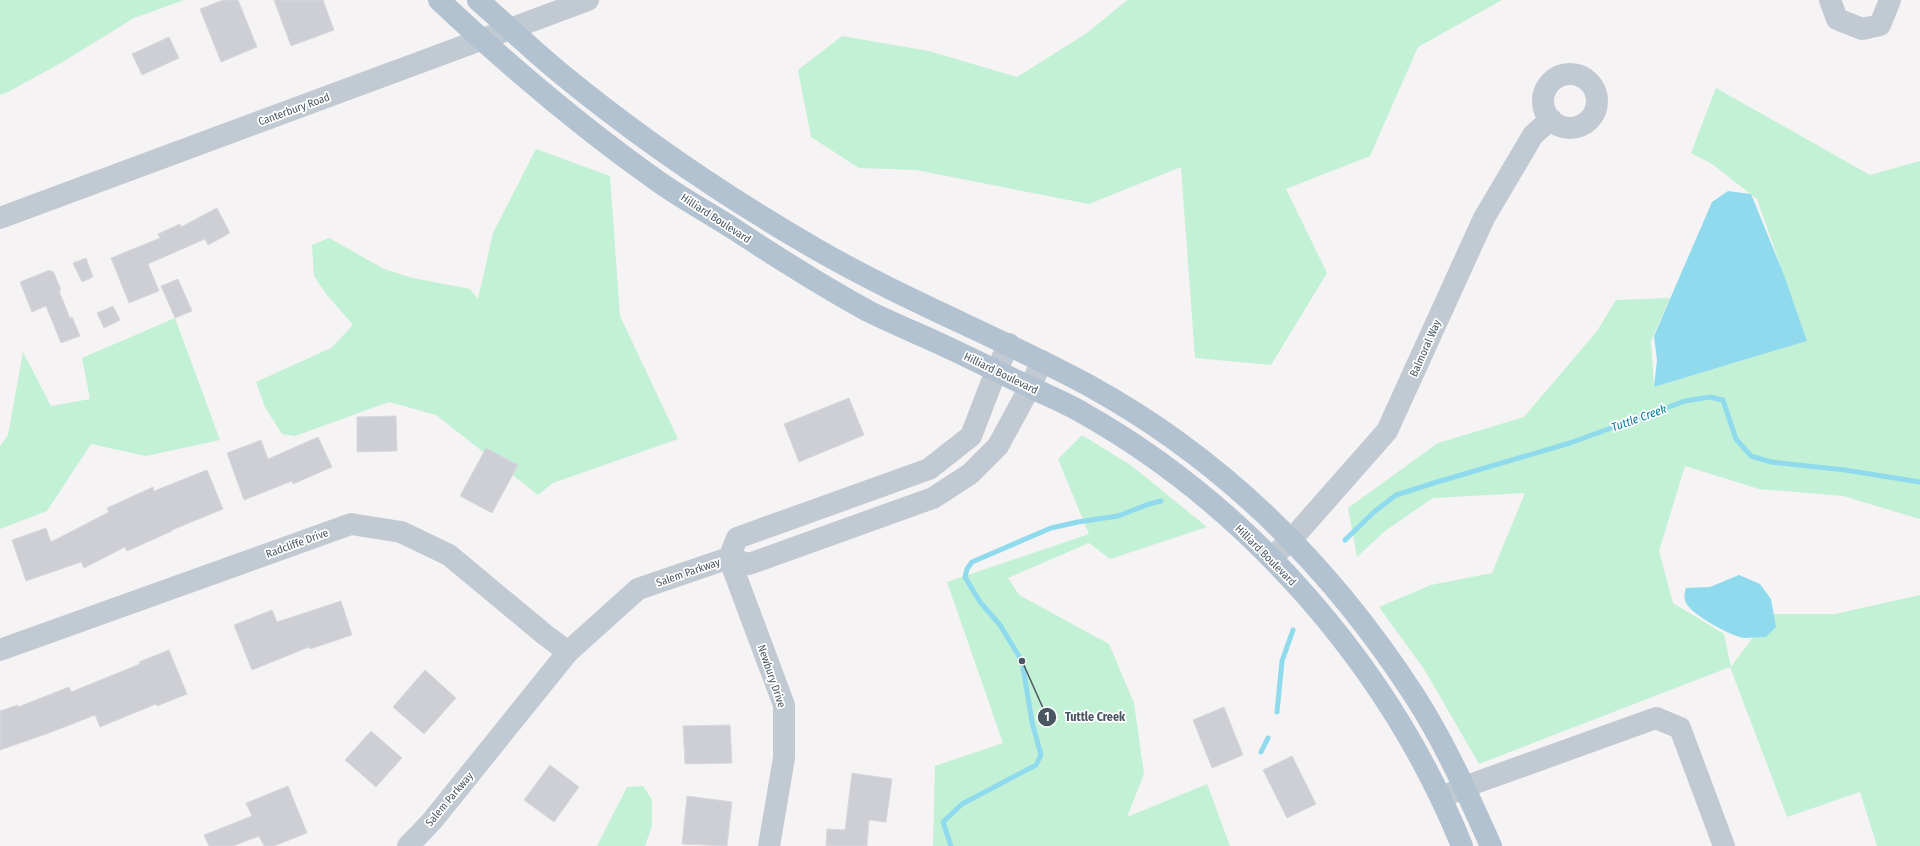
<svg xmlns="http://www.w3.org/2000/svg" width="1920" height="846" viewBox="0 0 1920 846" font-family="'Fira Sans Condensed',sans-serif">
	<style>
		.green { fill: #c3f1d5 }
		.water { fill: #90daee }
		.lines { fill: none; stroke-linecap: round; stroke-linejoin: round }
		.stream { stroke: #90daee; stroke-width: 5 }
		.building { fill: #cdcfd5; stroke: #d7d9de }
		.minor { stroke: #c1cad2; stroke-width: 22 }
		.major { stroke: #b3c2d1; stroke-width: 22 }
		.labels { text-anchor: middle; stroke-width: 3.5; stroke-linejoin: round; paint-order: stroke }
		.street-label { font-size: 11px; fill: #4a5661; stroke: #fff }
		.water-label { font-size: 12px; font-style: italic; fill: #0c7c9b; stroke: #fff }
		.leader { fill: none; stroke: #4a5661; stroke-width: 1.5 }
		.callout-dot { fill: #4a5661; stroke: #fff; stroke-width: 1.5 }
		.mark-label { font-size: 12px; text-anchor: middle; font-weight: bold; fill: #fff }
		.callout-label { font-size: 12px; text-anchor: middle; font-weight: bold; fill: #4a5661; stroke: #fff; stroke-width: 3.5; stroke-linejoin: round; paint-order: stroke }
	</style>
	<rect width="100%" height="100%" fill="#f5f3f3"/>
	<path class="green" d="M0,0h184l-50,18 -68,42 -58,32 -8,3z
		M1127,0h375l-84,47 -48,109 -84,33 41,84 -56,92 -76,-7 -14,-191 -92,37 -173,-34 -57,-2 -48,-31 -13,-67 44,-34 87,15 88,26 70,-44z
		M1716,88l154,87 50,-14v358l-77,-23 -84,-7 -74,-23 -26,85 14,52 51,31 7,33 39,-53h65l85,-19v251h-43l-17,-54 -73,25 -57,-150 -251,97 -55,-95 -45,-62 52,-22 61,-12 33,-80 -92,5 -48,33 -28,26 -9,-49 90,-65 86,-26 73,-86 19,-31 54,-2 -19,43 3,46 153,-46 -50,-142 -45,-35 -21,-11z
		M536,149l74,27 10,140 58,123 -125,44 -15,12 -102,-80 -47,-13 -94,34 -13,-2 -17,-27 -9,-25 75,-34 22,-23 -27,-31 -12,-18 -2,-31 17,-7 55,31 29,9 57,11 8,10 15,-66z
		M175,318l45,122 -74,16 -55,-12 -44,67 -47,18v-83l8,-11 15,-83 28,54 39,-7 -8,-41z
		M1082,435l50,31 75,61 -97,32 -21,-16 -81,35 11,17 90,49 25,59 10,71 -17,43 80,-33 23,62h-297l2,-80 68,-23 -56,-161 142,-48 -31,-75z
		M643,786l9,14v26l-7,20h-48l30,-59z"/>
	<path class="water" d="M1728,191l23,3 33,81 23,66 -153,46 3,-27 -3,-24 58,-134z
		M1739,575l21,9 11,15 5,28 -10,10c-7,0 -15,1 -22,1 -13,-2 -52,-23 -58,-35 -2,-5 -2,-9 0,-15l24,-1z"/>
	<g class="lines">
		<path class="stream" d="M1345,540l29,-28 22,-17 41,-13 133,-39 115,-42 25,-4 13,3 13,39 15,17 20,6 74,8 75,12
			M1277,712l5,-51 11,-31
			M1261,752l7,-14
			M951,846l-8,-24 19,-18 74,-39 5,-10 -9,-33 -10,-61 -22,-36 -20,-23 -15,-25 2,-8 5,-7 79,-34 27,-6 40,-6 31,-12 12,-3"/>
	</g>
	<path class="building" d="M223,0h15l19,47 -36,15 -21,-53z
		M274,0h49l11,30 -43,16z
		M169,37l10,21 -37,17 -10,-21z
		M217,208l13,25 -22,12 -3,-6 -57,25 11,27 -30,12 -18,-45 49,-20 -2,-4 22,-10 1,3z
		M86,258l7,19 -11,5 -9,-19z
		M50,270l1,2 2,-1 8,19 -2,1 11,27 2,-1 8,19 -19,7 -15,-37 -14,6 -12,-30z
		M178,279l14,32 -17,7 -14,-32z
		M113,306l7,14 -16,8 -7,-15z
		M849,398l15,37 -65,27 -15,-38z
		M396,416l1,35 -40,1v-35z
		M318,437l14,30 -39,17 -1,-3 -48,19 -17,-47 34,-13 7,19z
		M486,448l32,17 -26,48 -32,-17z
		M207,470l16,39 -51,21v1l-45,20 -2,-4 -41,21 -3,-6 -55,19 -14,-41 34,-12 5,14 58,-30 -2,-4 46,-21 1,4z
		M341,601l11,34 -42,14 -1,-2 -57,23 -18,-45 38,-15 5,12z
		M169,650l18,44 -30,12 -1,-2 -56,23 -5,-12 -46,18 -49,17v-39l18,-6v2l51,-20 2,5 69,-28 -1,-2z
		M425,670l31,28 -32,36 -31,-27z
		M1224,707l19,48 -31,13 -19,-48z
		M730,725l2,38 -47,1 -2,-38z
		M371,731l31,27 -26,29 -31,-27z
		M1292,756l24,48 -29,14 -24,-48z
		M550,765l29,22 -25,35 -30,-22z
		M852,773l40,6 -6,43 -17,-2 -2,26h-41l1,-17 18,1z
		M288,786l19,47 -33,13h-10l-5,-10 -26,10h-24l-5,-11 48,-19 -6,-13z
		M687,796l45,6 -5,44 -45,-2z"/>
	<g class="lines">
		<path class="minor" d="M1830,0l7,19 25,10 18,-4 10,-25
			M1543 101a27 27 0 1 1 54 0a27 27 0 1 1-54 0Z
			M0,218l588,-218
			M729,558l20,6 184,-66 37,-24 28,-28 32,-59 12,-26
			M729,558l8,-20 192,-69 42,-33 25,-65 13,-27
			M729,558l55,147v53l-15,88
			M1271,558l20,-18 96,-109 97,-213 49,-83 18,-16
			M0,650l351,-126 50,8 48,23 95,79 24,18
			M1441,798l23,-11 192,-69 24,10 44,118
			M408,846l24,-25 136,-169 70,-63 91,-31"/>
		<path class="major" d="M439,0c69,65 142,127 220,182 24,17 50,31 75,47 44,29 88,57 134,82 22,11 46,21 68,31 33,15 66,32 98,47 17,8 34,15 49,24 168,95 307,255 379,433
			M478,0c27,24 53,49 81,72 80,66 167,125 257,177 88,51 183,88 272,136 135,74 243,182 326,310 31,48 54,100 77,151"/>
	</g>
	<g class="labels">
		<g class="street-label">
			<text transform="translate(294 109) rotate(-20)" y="4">Canterbury Road</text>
			<text transform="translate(716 218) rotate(33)" y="4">Hilliard Boulevard</text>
			<text transform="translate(1425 348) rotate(-66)" y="4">Balmoral Way</text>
			<text transform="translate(1001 373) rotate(26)" y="4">Hilliard Boulevard</text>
			<text transform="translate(297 543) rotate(-20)" y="4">Radcliffe Drive</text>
			<text transform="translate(1266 555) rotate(45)" y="4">Hilliard Boulevard</text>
			<text transform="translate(688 572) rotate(-19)" y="4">Salem Parkway</text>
			<text transform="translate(772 676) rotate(71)" y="4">Newbury Drive</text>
			<text transform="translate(449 799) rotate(-50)" y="4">Salem Parkway</text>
		</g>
		<g class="water-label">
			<text transform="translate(1639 418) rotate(-20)" y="4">Tuttle Creek</text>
		</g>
	</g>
	<path class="leader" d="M1022 661L1047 717"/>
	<g class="callout-dot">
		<circle cx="1022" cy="661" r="4"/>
		<circle cx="1047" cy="717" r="10"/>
	</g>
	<g class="mark-label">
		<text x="1047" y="721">1</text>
	</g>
	<g class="callout-label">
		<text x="1095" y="721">Tuttle Creek</text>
	</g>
</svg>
